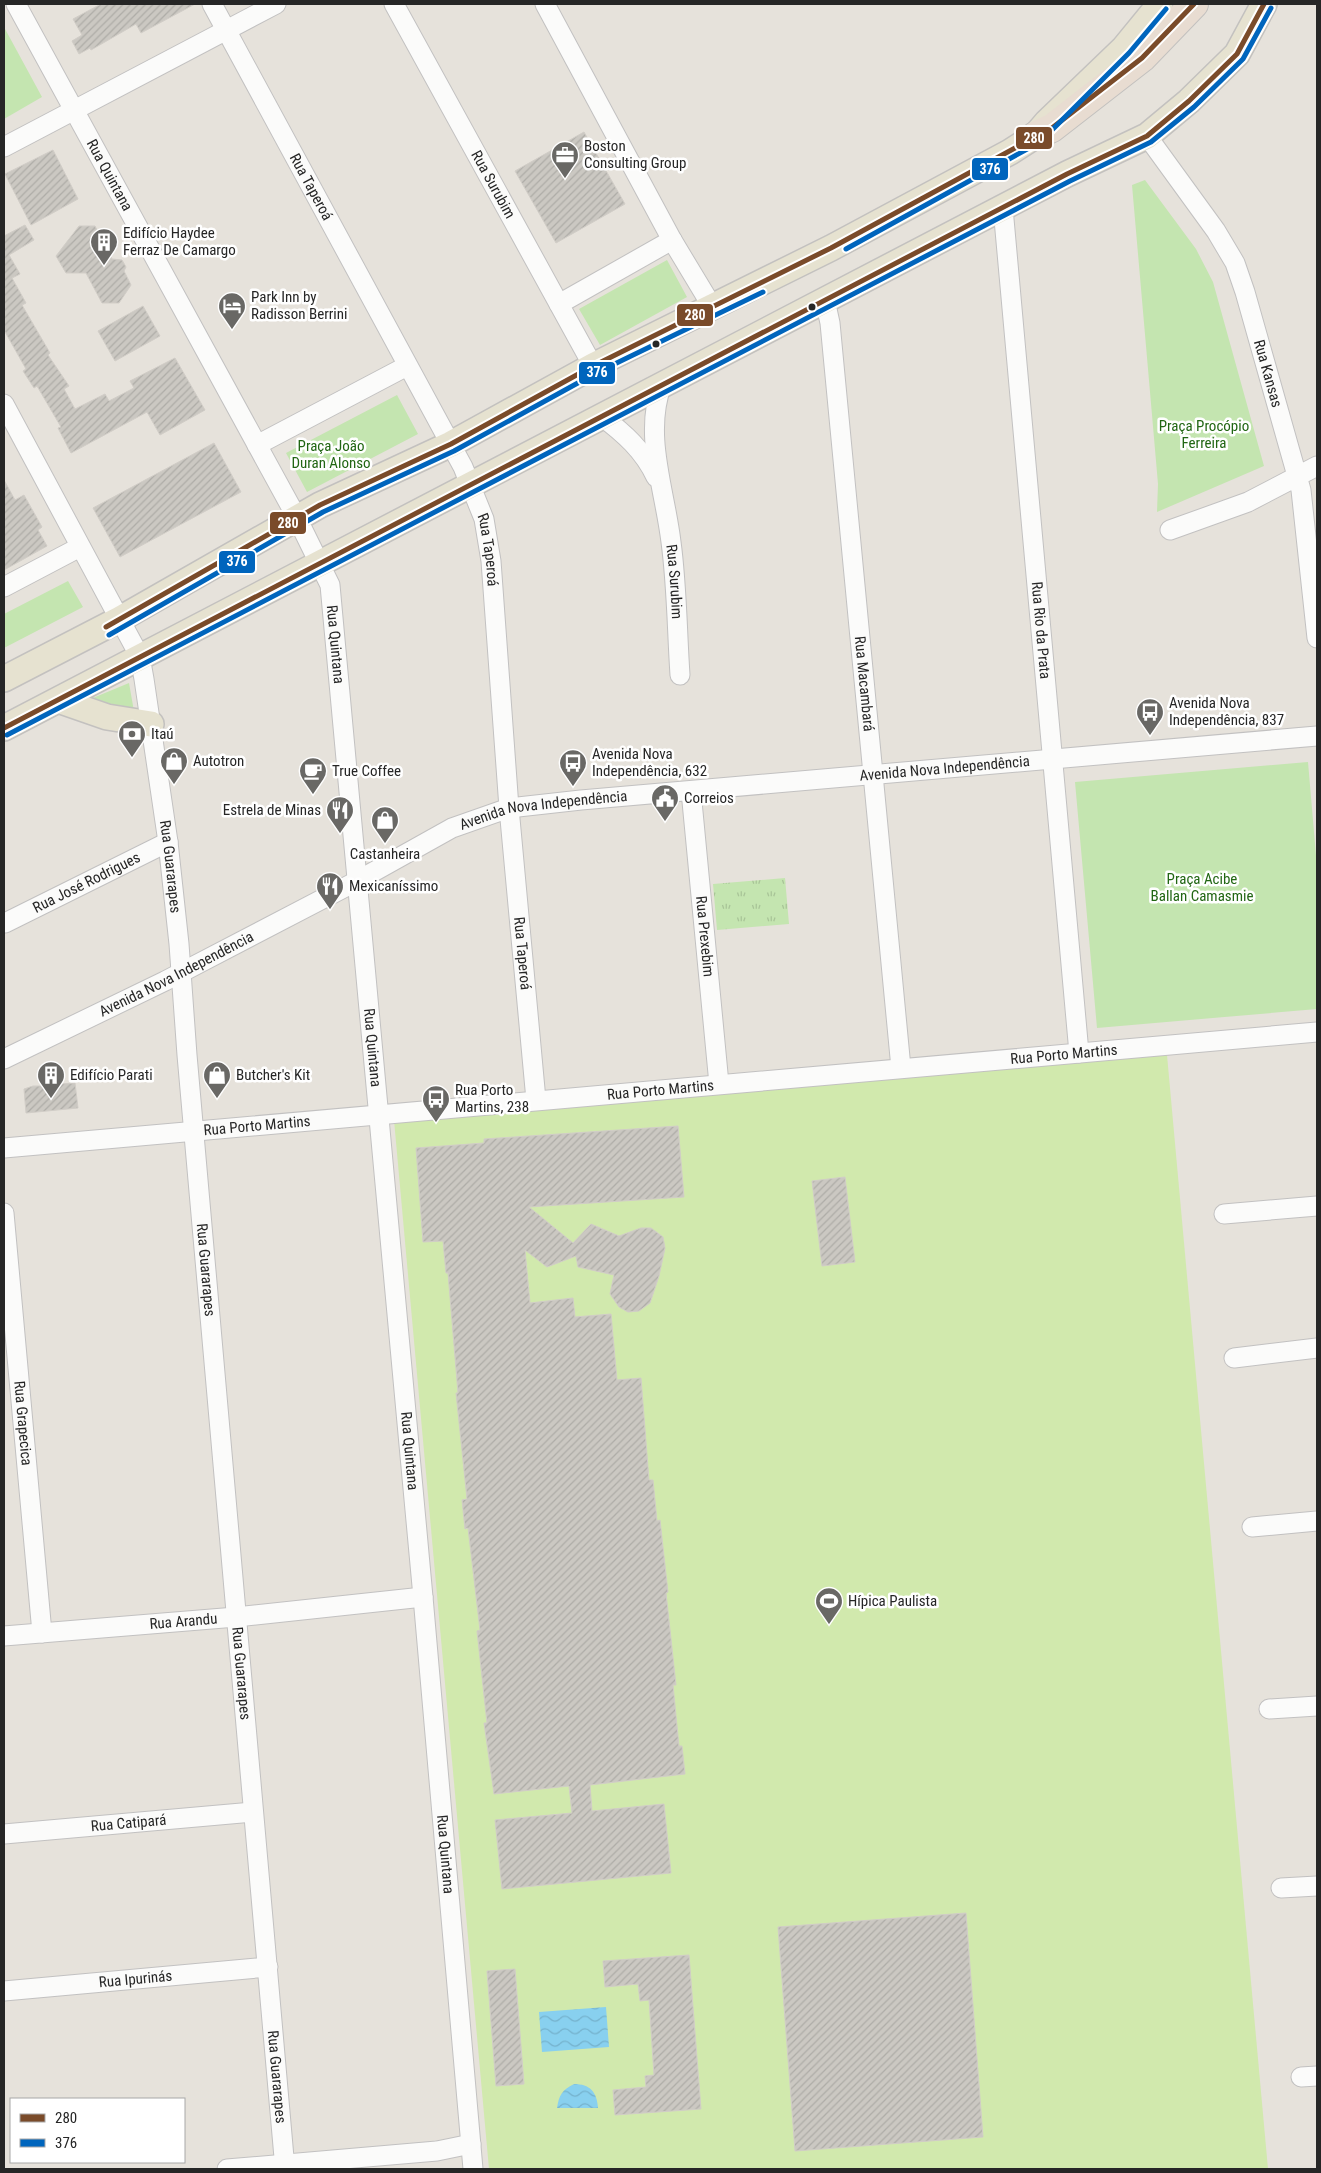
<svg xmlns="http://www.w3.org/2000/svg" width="1321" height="2173" viewBox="0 0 1321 2173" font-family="'Roboto Condensed',sans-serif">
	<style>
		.grass { fill: url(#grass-tufts) }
		.park { fill: #c4e5b0 }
		.pitch { fill: #d1e9ad }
		.water { fill: url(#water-waves) }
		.building { fill: url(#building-hatch); stroke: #d1cdc7 }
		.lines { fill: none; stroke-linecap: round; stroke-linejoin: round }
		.minor-casing { stroke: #c2c1c1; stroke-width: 21 }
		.major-casing { stroke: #c3c1bf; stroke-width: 28 }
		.highway-casing { stroke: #c3c1bf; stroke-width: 30 }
		.minor { stroke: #fbfbfa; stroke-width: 19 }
		.major { stroke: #e6e2d0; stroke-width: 25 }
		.highway { stroke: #e8dcd1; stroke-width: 28 }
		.bus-1-casing { stroke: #fff; stroke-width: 9 }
		.bus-2-casing { stroke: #fff; stroke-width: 9 }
		.bus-1 { stroke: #7a4b2a; stroke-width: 5 }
		.bus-2 { stroke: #0065bd; stroke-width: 5 }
		.bus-dot { fill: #262626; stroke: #fff; stroke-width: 2 }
		.labels { text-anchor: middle; stroke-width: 5; stroke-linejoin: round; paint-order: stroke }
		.poi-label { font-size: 15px; fill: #262626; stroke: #fff; text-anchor: start }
		.street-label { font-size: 15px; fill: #262626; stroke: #fff }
		.park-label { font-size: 15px; fill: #216613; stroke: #fff }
		.line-badge { stroke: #fff; stroke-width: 2 }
		.badge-label { font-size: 14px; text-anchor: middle; font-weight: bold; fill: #fff }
	</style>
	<defs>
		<pattern id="grass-tufts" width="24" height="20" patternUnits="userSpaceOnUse" patternTransform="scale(1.25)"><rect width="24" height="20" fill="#c4e5b0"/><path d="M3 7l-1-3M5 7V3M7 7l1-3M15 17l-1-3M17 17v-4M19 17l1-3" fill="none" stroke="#a8c497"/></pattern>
		<pattern id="water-waves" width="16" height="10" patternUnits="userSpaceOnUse" patternTransform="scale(1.25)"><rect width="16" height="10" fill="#88d0ef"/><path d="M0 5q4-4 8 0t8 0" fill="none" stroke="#75b2cd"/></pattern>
		<pattern id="building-hatch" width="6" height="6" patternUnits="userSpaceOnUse" patternTransform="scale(1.25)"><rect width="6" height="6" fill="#cbc8c2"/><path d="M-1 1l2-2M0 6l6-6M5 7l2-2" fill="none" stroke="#aeaca7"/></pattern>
	</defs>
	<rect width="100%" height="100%" fill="#e6e2db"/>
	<path class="grass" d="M785,878l4,46 -72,6 -4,-46z"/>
	<path class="park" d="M4,27l38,70 -38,22z
		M1145,180l51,69 17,33 51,184 -107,46 1,-28 -26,-299z
		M667,260l20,37 -87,48 -21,-36z
		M397,395l21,39 -111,58 -21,-39z
		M68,581l15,26 -79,41v-34z
		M129,683l6,34 -47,-17z
		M1308,762l9,105v142l-220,19 -22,-246z"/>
	<path class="pitch" d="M1167,1055l101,1114h-779l-95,-1049z"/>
	<path class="water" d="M606,2007l3,40 -67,5 -3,-40z
		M574,2084c16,0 23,8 24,24h-41c2,-13 5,-18 17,-24z"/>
	<path class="building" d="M101,4h94l-54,29 -5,-9 -45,26 -1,-2 -11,6 -7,-13 10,-6 -9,-16z
		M584,132l41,72 -69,39 -41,-72z
		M53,150l25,49 -47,26 -26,-51z
		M25,225l9,15 -25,15 11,19 -8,4 14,25 -4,2 28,48 -2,2 21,31 -5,3 11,20 30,-15 4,7 25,-13 -4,-7 45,-23 30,52 -45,25 -13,-23 -76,41 -13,-25 3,-1 -24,-41 -3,2 -11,-17 3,-2 -22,-39v-94z
		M79,226h16l17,33 10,1 4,7 -2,4 7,14 -12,18h-17l-16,-30h-20l-10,-17z
		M143,306l17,30 -45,25 -17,-30z
		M214,443l27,49 -121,65 -27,-49z
		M4,480l11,20 9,-5 18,32 -4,3 9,16 -43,24z
		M52,1074l8,10 15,-1 3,25 -52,5 -2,-24 9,-3h9l2,-7z
		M678,1126l6,71 -155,10 44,36 18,-19 28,12 22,-8h10l12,9 2,11 -6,28 -9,27 -11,8 -11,1 -9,-5 -9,-13 4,-19 -36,-8 -2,-11 -29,11 -22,-17 5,53 43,-5 2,19 36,-3 6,66 24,-2 8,102h4l4,41 3,-1 8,72 -2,1 10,92h-3l6,61h3l3,28 -95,11 2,26 72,-7 7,69 -169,16 -7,-69 77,-7 -3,-27 -75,8 -10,-71h3l-10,-92 3,-1 -12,-102 -3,1 -3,-29 5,-1 -11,-106h2l-10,-120h-2l-3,-32 -20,1 -7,-94 68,-5v-4z
		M845,1177l10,85 -33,4 -10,-85z
		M966,1913l17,224 -188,14 -17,-224z
		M689,1955l12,154 -86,6 -2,-25 33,-3 -1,-11 9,-1 -5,-75 -9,1 -2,-17 -33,3 -2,-26z
		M515,1969l9,115 -28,2 -9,-115z"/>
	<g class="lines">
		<g class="minor-casing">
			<g id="minor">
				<path id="s1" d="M16,4l281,514 33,67 93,1012 50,572"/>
				<path id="s2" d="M212,4l251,463 21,52 7,42 18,247 27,292"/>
				<path id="s3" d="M394,4l199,362"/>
				<path d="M545,4l127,236 41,68"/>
				<path id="s4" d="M1147,136l69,95 19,32 10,29 56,198 16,148"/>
				<path d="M4,147l272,-143"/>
				<path id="s5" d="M1003,208l76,845"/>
				<path id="s6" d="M825,300l5,23 71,745"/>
				<path d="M559,304l113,-64"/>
				<path id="s7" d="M662,384c-19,51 3,106 9,158 6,44 6,89 9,133"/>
				<path id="s8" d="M4,404l136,253 4,22 24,163 11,102 8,111 98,1114"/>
				<path d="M601,416c23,17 43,35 55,61"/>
				<path d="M257,445l150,-79"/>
				<path d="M1170,530l78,-28 69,-36"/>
				<path d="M4,587l76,-40"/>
				<path id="s9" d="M691,791l28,293"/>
				<path id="s10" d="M5,923l163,-81"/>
				<path id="s11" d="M4,1059l161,-78 192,-100 95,-53 57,-20 72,-8 736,-64"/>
				<path id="s12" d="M4,1148l1313,-116"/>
				<path id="s13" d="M4,1213l38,420"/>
				<path d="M1224,1214l93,-8"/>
				<path d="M1234,1358l83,-10"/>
				<path d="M1252,1527l65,-6"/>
				<path id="s14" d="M4,1636l232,-19 187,-20"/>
				<path d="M1269,1709l48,-3"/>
				<path id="s15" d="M4,1834l249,-22"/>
				<path d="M1281,1888l36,-2"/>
				<path id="s16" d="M4,1991l264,-24"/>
				<path d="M1301,2077l16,-1"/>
				<path d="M227,2169l210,-18 34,-7"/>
			</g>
		</g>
		<g class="major-casing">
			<path id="major" d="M4,679l116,-60 200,-114 131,-61 142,-78 238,-118 179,-96 25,-16 12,-14 77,-74 36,-44
				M58,700l49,17 44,7
				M4,728l1063,-554 80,-38 42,-35 48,-47 27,-50"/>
		</g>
		<g class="highway-casing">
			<path id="highway" d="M1035,136l17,-8 90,-70 52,-54"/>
		</g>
		<use href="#minor" class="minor"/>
		<use href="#major" class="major"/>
		<use href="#highway" class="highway"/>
		<g class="bus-1-casing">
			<path id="bus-1" d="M106,627l214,-122 131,-61 142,-78 238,-118 221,-120 90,-70 52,-54
				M4,728l1063,-554 80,-38 42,-35 48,-47 27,-50"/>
		</g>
		<g class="bus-2-casing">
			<path id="bus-2" d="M846,249l194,-107 89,-89 37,-44
				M109,635l214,-123 131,-61 142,-78 167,-81
				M7,735l1063,-554 81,-39 43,-35 49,-48 28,-51"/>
		</g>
		<use href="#bus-1" class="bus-1"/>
		<use href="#bus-2" class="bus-2"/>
	</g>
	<defs>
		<g id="office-pin" transform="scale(1.4375)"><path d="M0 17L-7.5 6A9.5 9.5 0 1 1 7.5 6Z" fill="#696865" stroke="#fff"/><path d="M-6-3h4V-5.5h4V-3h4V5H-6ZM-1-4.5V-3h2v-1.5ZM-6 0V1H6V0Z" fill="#fff"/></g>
		<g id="building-pin" transform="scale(1.4375)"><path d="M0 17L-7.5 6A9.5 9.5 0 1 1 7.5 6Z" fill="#696865" stroke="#fff"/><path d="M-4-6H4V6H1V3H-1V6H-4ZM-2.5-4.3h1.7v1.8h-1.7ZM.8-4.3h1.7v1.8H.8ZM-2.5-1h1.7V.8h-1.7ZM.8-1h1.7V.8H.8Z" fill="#fff"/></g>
		<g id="hotel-pin" transform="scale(1.4375)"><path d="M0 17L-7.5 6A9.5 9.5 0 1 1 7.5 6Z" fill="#696865" stroke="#fff"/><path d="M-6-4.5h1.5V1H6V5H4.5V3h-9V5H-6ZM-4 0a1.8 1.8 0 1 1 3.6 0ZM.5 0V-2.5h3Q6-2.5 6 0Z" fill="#fff"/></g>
		<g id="bus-pin" transform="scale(1.4375)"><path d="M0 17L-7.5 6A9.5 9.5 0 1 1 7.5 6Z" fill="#696865" stroke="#fff"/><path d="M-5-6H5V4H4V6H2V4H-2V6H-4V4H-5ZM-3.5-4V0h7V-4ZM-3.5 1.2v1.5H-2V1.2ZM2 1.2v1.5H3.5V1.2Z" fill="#fff"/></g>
		<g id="bank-pin" transform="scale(1.4375)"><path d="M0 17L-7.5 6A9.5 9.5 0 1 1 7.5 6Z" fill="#696865" stroke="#fff"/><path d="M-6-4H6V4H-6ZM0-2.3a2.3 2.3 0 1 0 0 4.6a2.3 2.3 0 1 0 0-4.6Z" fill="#fff"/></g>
		<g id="shop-pin" transform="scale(1.4375)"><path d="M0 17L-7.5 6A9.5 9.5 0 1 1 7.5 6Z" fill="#696865" stroke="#fff"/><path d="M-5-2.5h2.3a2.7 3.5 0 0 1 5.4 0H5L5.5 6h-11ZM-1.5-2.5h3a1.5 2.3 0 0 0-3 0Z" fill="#fff"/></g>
		<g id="cafe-pin" transform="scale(1.4375)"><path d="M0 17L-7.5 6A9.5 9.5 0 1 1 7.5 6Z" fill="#696865" stroke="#fff"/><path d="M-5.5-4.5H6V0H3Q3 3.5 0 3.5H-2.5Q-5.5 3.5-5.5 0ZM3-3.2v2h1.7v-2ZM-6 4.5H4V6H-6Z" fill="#fff"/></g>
		<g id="civic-pin" transform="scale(1.4375)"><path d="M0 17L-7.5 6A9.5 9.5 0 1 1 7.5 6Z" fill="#696865" stroke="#fff"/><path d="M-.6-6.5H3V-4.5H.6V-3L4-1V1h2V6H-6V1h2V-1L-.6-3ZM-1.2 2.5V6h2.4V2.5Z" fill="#fff"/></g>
		<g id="restaurant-pin" transform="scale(1.4375)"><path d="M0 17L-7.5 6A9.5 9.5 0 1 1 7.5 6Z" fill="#696865" stroke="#fff"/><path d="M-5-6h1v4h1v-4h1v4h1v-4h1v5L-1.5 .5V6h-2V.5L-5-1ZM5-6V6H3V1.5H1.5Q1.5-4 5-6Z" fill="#fff"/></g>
		<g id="stadium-pin" transform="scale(1.4375)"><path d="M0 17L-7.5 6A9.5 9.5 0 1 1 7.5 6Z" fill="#696865" stroke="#fff"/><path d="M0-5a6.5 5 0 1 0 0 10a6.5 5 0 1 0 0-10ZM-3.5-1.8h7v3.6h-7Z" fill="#fff"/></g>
	</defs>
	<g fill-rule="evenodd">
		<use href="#office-pin" x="565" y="155"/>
		<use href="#building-pin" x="104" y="242"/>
		<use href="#hotel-pin" x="232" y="306"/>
		<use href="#bus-pin" x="1150" y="712"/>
		<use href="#bank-pin" x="132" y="734"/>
		<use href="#shop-pin" x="174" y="761"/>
		<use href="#bus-pin" x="573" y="763"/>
		<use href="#cafe-pin" x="313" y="771"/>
		<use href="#civic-pin" x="665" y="798"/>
		<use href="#restaurant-pin" x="340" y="810"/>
		<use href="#shop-pin" x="385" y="820"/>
		<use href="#restaurant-pin" x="330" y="886"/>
		<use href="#building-pin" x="51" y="1075"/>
		<use href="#shop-pin" x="217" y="1075"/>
		<use href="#bus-pin" x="436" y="1099"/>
		<use href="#stadium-pin" x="829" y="1601"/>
	</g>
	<g class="bus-dot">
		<circle cx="812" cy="307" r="4.5"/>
		<circle cx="656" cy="344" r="4.5"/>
	</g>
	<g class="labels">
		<g class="poi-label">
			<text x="584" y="151">Boston<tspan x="584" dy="17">Consulting Group</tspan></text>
			<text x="123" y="238">Edifício Haydee<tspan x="123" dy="17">Ferraz De Camargo</tspan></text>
			<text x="251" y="302">Park Inn by<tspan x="251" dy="17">Radisson Berrini</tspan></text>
			<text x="1169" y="708">Avenida Nova<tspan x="1169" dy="17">Independência, 837</tspan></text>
			<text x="151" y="739">Itaú</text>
			<text x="592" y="759">Avenida Nova<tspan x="592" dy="17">Independência, 632</tspan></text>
			<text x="193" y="766">Autotron</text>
			<text x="332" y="776">True Coffee</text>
			<text x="684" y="803">Correios</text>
			<text x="321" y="815" text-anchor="end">Estrela de Minas</text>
			<text x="385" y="859" text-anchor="middle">Castanheira</text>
			<text x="349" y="891">Mexicaníssimo</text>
			<text x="70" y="1080">Edifício Parati</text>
			<text x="236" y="1080">Butcher's Kit</text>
			<text x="455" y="1095">Rua Porto<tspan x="455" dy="17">Martins, 238</tspan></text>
			<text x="848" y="1606">Hípica Paulista</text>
		</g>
		<g class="street-label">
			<text dy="5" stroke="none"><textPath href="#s1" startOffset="195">Rua Quintana</textPath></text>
			<text dy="5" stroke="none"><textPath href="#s3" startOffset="206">Rua Surubim</textPath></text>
			<text dy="5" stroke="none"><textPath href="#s2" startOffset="208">Rua Taperoá</textPath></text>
			<text dy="5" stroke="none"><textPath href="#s4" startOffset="270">Rua Kansas</textPath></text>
			<text dy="5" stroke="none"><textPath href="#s2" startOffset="614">Rua Taperoá</textPath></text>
			<text dy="5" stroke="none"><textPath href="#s7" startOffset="200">Rua Surubim</textPath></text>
			<text dy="5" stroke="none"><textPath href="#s5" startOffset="424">Rua Rio da Prata</textPath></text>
			<text dy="5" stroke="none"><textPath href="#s1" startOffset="720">Rua Quintana</textPath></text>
			<text dy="5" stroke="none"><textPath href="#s6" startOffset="386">Rua Macambará</textPath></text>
			<text dy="5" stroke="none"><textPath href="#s11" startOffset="1002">Avenida Nova Independência</textPath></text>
			<text dy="5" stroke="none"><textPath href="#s11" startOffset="598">Avenida Nova Independência</textPath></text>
			<text dy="5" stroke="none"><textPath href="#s8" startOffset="499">Rua Guararapes</textPath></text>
			<text dy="5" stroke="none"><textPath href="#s10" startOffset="91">Rua José Rodrigues</textPath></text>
			<text dy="5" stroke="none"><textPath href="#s9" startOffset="146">Rua Prexebim</textPath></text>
			<text dy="5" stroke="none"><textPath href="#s2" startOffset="1019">Rua Taperoá</textPath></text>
			<text dy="5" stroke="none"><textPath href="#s11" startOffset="192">Avenida Nova Independência</textPath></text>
			<text dy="5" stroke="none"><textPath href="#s1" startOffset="1125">Rua Quintana</textPath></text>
			<text dy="5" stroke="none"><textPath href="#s12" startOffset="1064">Rua Porto Martins</textPath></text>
			<text dy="5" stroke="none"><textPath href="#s12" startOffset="659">Rua Porto Martins</textPath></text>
			<text dy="5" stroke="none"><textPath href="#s12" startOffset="254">Rua Porto Martins</textPath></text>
			<text dy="5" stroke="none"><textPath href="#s8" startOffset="904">Rua Guararapes</textPath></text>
			<text dy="5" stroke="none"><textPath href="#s13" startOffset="211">Rua Grapecica</textPath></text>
			<text dy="5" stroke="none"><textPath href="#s1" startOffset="1530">Rua Quintana</textPath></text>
			<text dy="5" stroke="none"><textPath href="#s14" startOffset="180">Rua Arandu</textPath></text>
			<text dy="5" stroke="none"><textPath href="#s8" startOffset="1309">Rua Guararapes</textPath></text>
			<text dy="5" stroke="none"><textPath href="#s15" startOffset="125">Rua Catipará</textPath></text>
			<text dy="5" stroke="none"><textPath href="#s1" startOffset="1935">Rua Quintana</textPath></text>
			<text dy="5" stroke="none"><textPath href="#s16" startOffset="132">Rua Ipurinás</textPath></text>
			<text dy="5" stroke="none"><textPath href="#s8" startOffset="1714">Rua Guararapes</textPath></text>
		</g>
		<g class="park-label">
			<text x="1204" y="431">Praça Procópio<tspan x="1204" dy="17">Ferreira</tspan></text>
			<text x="331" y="451">Praça João<tspan x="331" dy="17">Duran Alonso</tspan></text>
			<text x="1202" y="884">Praça Acibe<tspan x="1202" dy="17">Ballan Camasmie</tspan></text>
		</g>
	</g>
	<g class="line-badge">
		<rect x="1015" y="126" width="38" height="24" rx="5" fill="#7a4b2a"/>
		<rect x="971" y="157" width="38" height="24" rx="5" fill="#0065bd"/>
		<rect x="676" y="303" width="38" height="24" rx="5" fill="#7a4b2a"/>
		<rect x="578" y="361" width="38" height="24" rx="5" fill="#0065bd"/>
		<rect x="269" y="511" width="38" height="24" rx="5" fill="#7a4b2a"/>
		<rect x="218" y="550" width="38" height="24" rx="5" fill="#0065bd"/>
	</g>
	<g class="badge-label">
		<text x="1034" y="143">280</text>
		<text x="990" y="174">376</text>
		<text x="695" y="320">280</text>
		<text x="597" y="377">376</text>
		<text x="288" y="528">280</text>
		<text x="237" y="566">376</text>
	</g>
	<rect width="1321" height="2173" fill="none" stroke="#262626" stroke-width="10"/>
	<rect x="10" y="2098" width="175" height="65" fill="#ffffff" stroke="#a8a8a8"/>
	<rect x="20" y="2114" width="25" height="8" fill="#7a4b2a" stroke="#a8a8a8"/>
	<text x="55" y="2123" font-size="15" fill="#262626">280</text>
	<rect x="20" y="2139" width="25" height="8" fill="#0065bd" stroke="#a8a8a8"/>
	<text x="55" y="2148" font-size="15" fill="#262626">376</text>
</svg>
